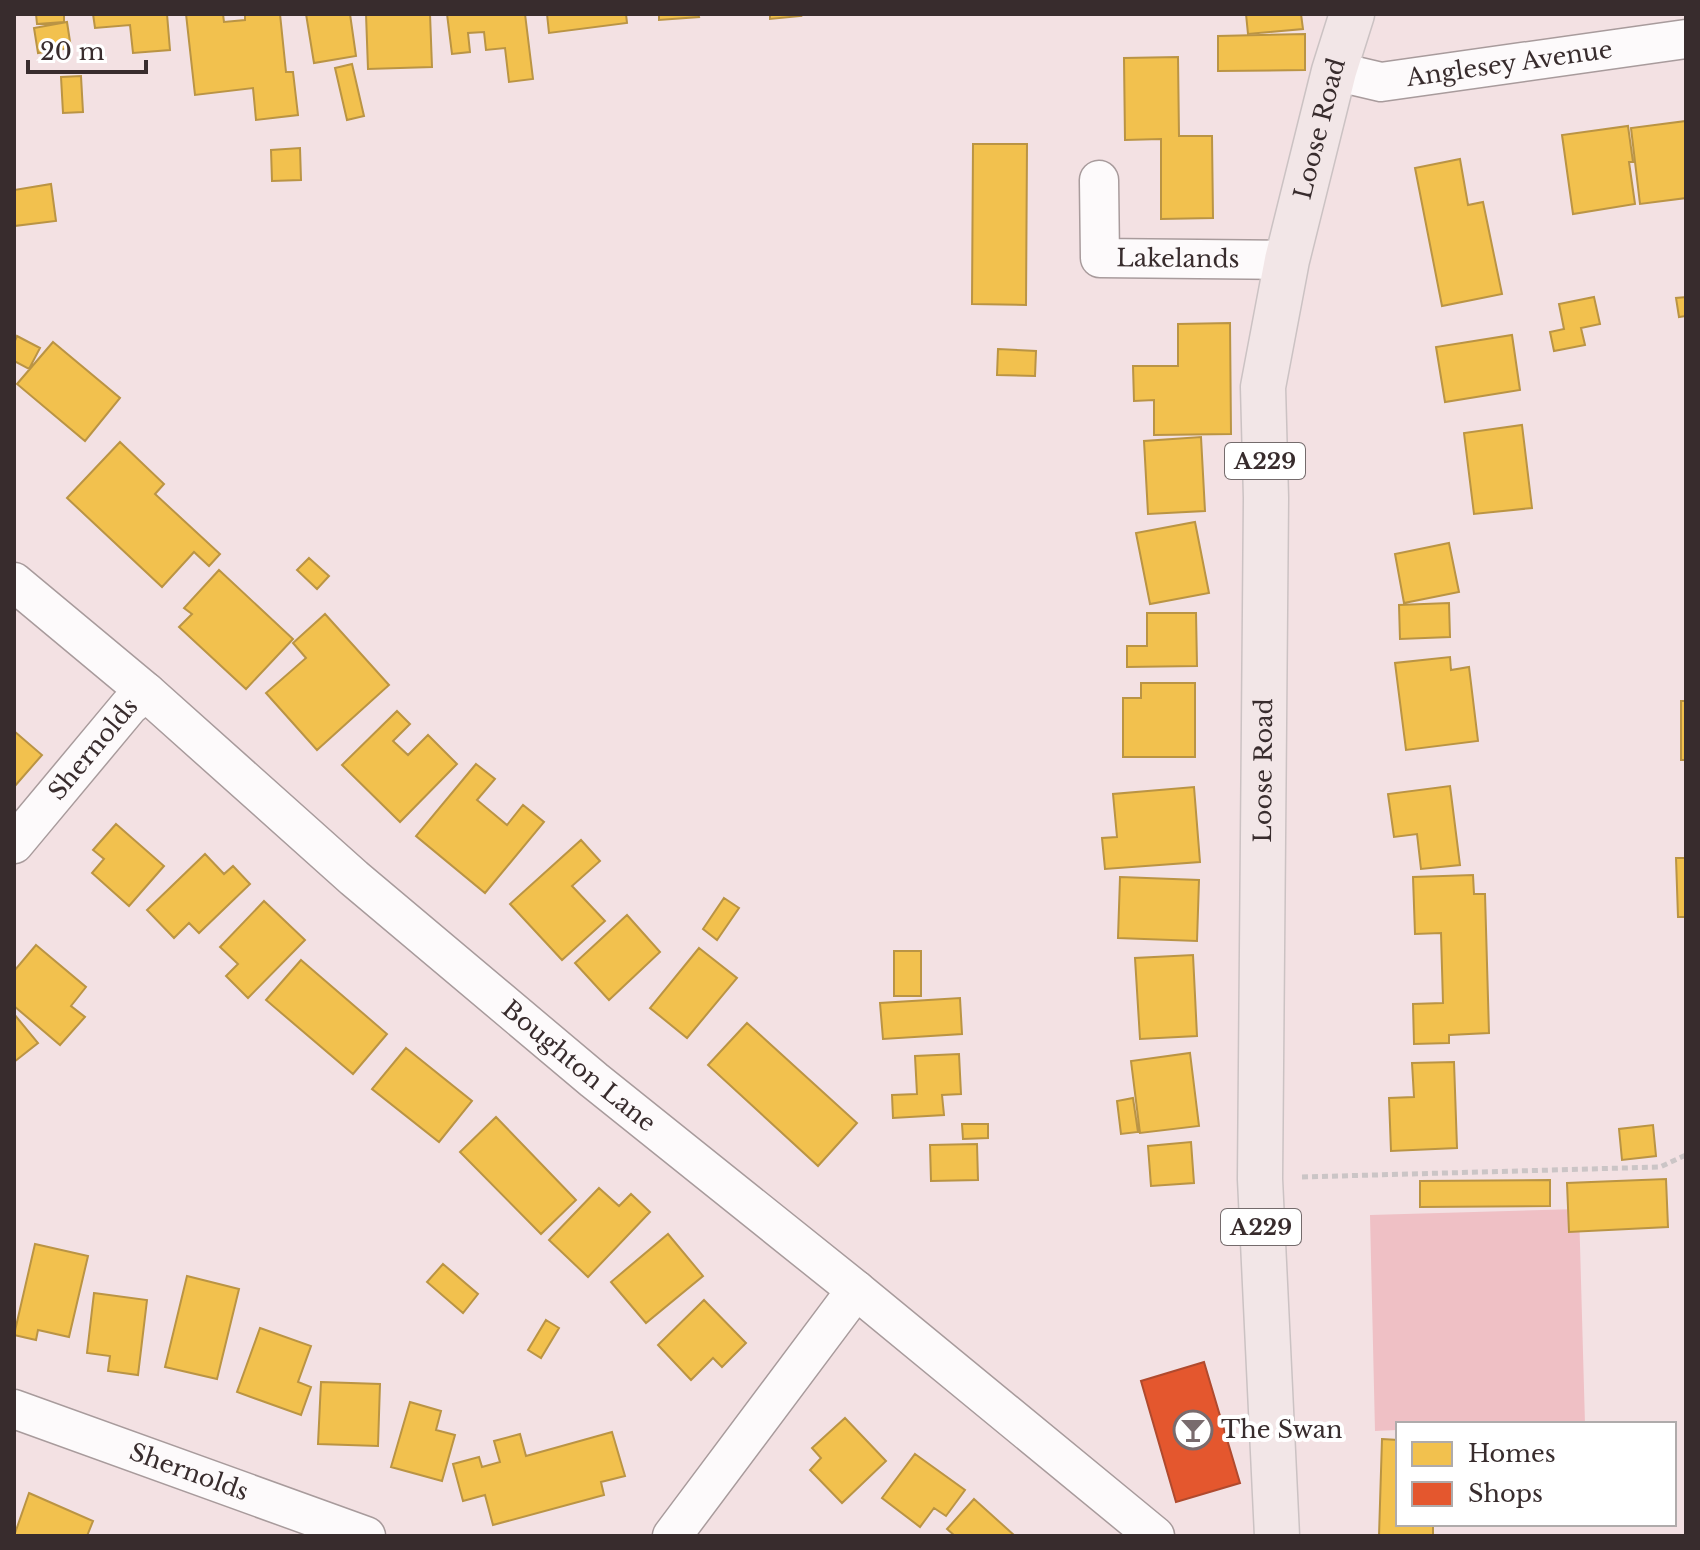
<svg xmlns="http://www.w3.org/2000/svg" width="1700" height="1550" viewBox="0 0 1700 1550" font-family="'Libre Baskerville',serif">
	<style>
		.pitch { fill: #efc0c5 }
		.homes { fill: #f2c14e; stroke: #ba9444; stroke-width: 2 }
		.shops { fill: #e4572e; stroke: #b04a2e; stroke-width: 2 }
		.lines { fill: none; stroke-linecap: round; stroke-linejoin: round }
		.street-casing { stroke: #a89b9c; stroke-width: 41 }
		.highway-casing { stroke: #cbc2c3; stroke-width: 47 }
		.path { stroke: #cbc5c6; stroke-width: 5; stroke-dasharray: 6 4; stroke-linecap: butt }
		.street { stroke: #fdfafb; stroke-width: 38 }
		.highway { stroke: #f2e6e7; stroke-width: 44 }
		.labels { text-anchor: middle; stroke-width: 8; stroke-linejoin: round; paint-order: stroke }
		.shield { fill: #fff; stroke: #746b6c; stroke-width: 2 }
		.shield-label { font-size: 22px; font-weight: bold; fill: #382c2d }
		.street-label { font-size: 24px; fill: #382c2d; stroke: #fff }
		.poi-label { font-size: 24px; fill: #382c2d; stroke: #fff; text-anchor: start }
	</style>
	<rect width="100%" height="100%" fill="#f3e1e3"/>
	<path class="pitch" d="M1579,1209l6,215h-187v6l-23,1 -5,-216z"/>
	<path class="homes" d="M36,14h28v8l-27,2z
		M93,14h74l3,36 -37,3 -3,-28 -35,3z
		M186,14h37l1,8 21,-2v-6h35l6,58h7l5,43 -42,5 -3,-32 -58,7z
		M306,14h44l6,42 -42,7z
		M366,14h64l2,53 -64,2z
		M447,14h78l8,65 -24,3 -4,-34 -19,2 -2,-18 -16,1 2,19 -18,2z
		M547,14h79l1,9 -78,10z
		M659,14h39l1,3 -40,3z
		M770,14h30l1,2 -31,3z
		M1246,14h55l2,15 -55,5z
		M67,22l4,26 -33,5 -4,-25z
		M1305,34v36l-87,1v-35z
		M1178,57l1,79h33l1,82 -52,1v-80l-36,1 -1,-82z
		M352,64l12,52 -17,4 -12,-52z
		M81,76l2,36 -20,1 -2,-36z
		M1686,121v77l-46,6 -9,-76z
		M1628,126l5,36h-4l6,42 -62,10 -11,-79z
		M973,144h54l-1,161 -54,-1z
		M300,148l1,32 -29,1 -1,-31z
		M1460,159l8,46 15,-3 19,92 -60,12 -27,-138z
		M51,184l5,37 -42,5v-36z
		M1594,297l6,27 -19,4 4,17 -31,6 -4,-19 14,-3 -5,-25z
		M1686,297v19l-7,1 -3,-19z
		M1230,323l1,111 -77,1v-35l-20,1 -1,-35h45v-42z
		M1512,335l8,55 -75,12 -9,-55z
		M17,336l23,12 -11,21 -15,-8v-18z
		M53,342l67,56 -35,43 -68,-57z
		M998,349l38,2 -1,25 -38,-1z
		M1522,425l10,83 -58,6 -10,-81z
		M1201,437l4,74 -57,3 -4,-73z
		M120,442l44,42 -9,10 65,60 -11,12 -15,-14 -32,35 -95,-89z
		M1195,522l14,71 -59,11 -14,-71z
		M1449,543l10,49 -55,11 -9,-49z
		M309,558l20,18 -12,13 -20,-19z
		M219,570l74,69 -47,50 -67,-62 13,-13 -8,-6z
		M1449,603l1,34 -50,2 -1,-34z
		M1147,613h49l1,53 -70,1v-21h20z
		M325,614l64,71 -72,65 -51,-57 40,-35 -13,-15z
		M1450,657l1,13 18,-3 9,74 -72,9 -11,-87z
		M1141,683h54v74h-72v-59h18z
		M1681,701h5v59h-5z
		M397,711l13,13 -17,17 15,14 20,-20 29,29 -57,58 -58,-57z
		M14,731l28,24 -28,32z
		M476,764l19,15 -18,21 30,25 16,-20 21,17 -59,71 -69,-57z
		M1450,786l10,79 -39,4 -4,-35 -23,3 -6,-43z
		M1194,787l6,75 -95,7 -3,-31 15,-1 -4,-43z
		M116,824l48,42 -35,40 -37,-33 12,-14 -11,-9z
		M581,840l19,21 -28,25 33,35 -43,39 -52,-56z
		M205,854l19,20 9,-8 17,18 -51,49 -10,-10 -15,15 -27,-28z
		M1676,858h10v59h-8z
		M1473,875l1,19h11l4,139 -40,2v8l-35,1 -1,-40 30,-1 -2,-70 -26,1 -2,-57z
		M1120,877l79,3 -2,61 -79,-3z
		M724,898l15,10 -22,32 -14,-11z
		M264,901l41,39 -57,58 -22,-22 12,-12 -18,-17z
		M627,915l33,37 -51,48 -34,-37z
		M36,945l50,42 -15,19 14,11 -25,28 -46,-39v-35z
		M699,948l38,30 -50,60 -37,-30z
		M894,951h27v45h-27z
		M1193,955l4,81 -57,3 -5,-81z
		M301,960l86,74 -34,40 -87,-74z
		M960,998l2,36 -79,5 -3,-36z
		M14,1014l24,29 -24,19z
		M747,1023l110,100 -39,43 -110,-101z
		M406,1048l66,53 -33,41 -67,-53z
		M1190,1053l9,73 -59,7 -9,-72z
		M959,1054l2,40 -19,1 2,20 -51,3 -1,-23 25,-1 -2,-38z
		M1454,1062l3,86 -66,3 -2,-53 25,-1 -2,-34z
		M1133,1098l5,34 -17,2 -4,-33z
		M496,1117l80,83 -35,34 -81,-82z
		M962,1124h26v14l-25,1z
		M1653,1125l3,31 -34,4 -3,-31z
		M1191,1142l3,41 -43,3 -3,-40z
		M977,1144l1,36 -47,1 -1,-36z
		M1666,1179l2,48 -99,5 -2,-49z
		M1550,1180v26l-130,1v-26z
		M599,1188l20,18 12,-12 19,18 -62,65 -39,-37z
		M668,1234l35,42 -57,47 -35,-41z
		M35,1244l53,12 -19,81 -31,-7 -2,10 -22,-5z
		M443,1264l35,30 -15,19 -36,-31z
		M187,1276l52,13 -22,90 -52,-12z
		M94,1293l53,7 -9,75 -30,-4 2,-15 -23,-3z
		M704,1300l42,43 -24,24 -9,-9 -22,22 -33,-35z
		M546,1320l13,8 -18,30 -13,-8z
		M260,1328l51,18 -13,36 13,5 -10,28 -64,-23z
		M321,1382l59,2 -2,62 -60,-2z
		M410,1402l31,9 -5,19 19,5 -13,46 -51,-14z
		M845,1418l41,43 -44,42 -32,-33 11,-12 -9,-10z
		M612,1432l13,44 -24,6 3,13 -111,30 -8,-30 -22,6 -10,-37 26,-7 3,10 18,-5 -6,-21 26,-7 6,22z
		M1382,1439l16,1v84h35v12h-54z
		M915,1454l50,36 -19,26 -12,-8 -14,19 -38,-29z
		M29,1493l64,28 -6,15h-73z
		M974,1499l41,37h-60l-8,-7z"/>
	<path class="shops" d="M1204,1362l36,121 -64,19 -35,-121z"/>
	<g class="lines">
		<g class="street-casing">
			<g id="street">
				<path id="s1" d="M1334,71l47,11 305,-43"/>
				<path id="s2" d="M1099,180l1,78 187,2"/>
				<path id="s3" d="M14,582l132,110 208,186 240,202 262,210 299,246"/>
				<path id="s4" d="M14,844l115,-138 17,-14"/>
				<path id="s5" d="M14,1409l352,127"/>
				<path d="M672,1536l184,-246"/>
			</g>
		</g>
		<g class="highway-casing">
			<g id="highway">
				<path id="s6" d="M1277,1536l-17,-357 6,-681 -3,-111 24,-127 47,-189 18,-57"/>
			</g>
		</g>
		<path class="path" d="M1302,1177l358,-10 26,-12"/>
		<use href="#street" class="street"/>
		<use href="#highway" class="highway"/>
	</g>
	<defs>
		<g id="bar-ring" transform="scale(2)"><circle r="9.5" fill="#fff" stroke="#796b6d" stroke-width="1.5"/><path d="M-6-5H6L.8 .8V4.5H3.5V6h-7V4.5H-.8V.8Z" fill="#796b6d"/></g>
	</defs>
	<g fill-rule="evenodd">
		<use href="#bar-ring" x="1193" y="1430"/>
	</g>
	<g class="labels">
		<g class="shield">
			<rect x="1225" y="443" width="80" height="36" rx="6"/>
			<rect x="1221" y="1209" width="80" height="36" rx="6"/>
		</g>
		<g class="shield-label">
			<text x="1265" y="469">A229</text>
			<text x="1261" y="1235">A229</text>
		</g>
		<g class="street-label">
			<text dy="8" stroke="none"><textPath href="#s1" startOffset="178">Anglesey Avenue</textPath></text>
			<text dy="8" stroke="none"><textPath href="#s6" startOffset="1414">Loose Road</textPath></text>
			<text dy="8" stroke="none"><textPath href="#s2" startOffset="156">Lakelands</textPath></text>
			<text dy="8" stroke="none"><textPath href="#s4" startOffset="124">Shernolds</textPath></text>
			<text dy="8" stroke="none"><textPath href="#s6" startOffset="766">Loose Road</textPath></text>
			<text dy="8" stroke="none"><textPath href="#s3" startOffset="744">Boughton Lane</textPath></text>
			<text dy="8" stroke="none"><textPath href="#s5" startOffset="186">Shernolds</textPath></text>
		</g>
		<g class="poi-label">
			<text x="1221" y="1438">The Swan</text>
		</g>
	</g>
	<rect width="1700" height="1550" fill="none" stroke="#382c2d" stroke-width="32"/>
	<rect x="1396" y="1422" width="280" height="104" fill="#ffffff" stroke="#afabab" stroke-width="2"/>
	<rect x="1412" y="1442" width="40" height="24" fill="#f2c14e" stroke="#afabab" stroke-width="2"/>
	<text x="1468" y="1462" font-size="24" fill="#382c2d">Homes</text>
	<rect x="1412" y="1482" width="40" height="24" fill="#e4572e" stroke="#afabab" stroke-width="2"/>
	<text x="1468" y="1502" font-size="24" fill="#382c2d">Shops</text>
	<path d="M28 60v12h118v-12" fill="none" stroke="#382c2d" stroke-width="4"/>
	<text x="40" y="60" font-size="24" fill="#382c2d" stroke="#ffffff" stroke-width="6" paint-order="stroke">20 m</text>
</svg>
